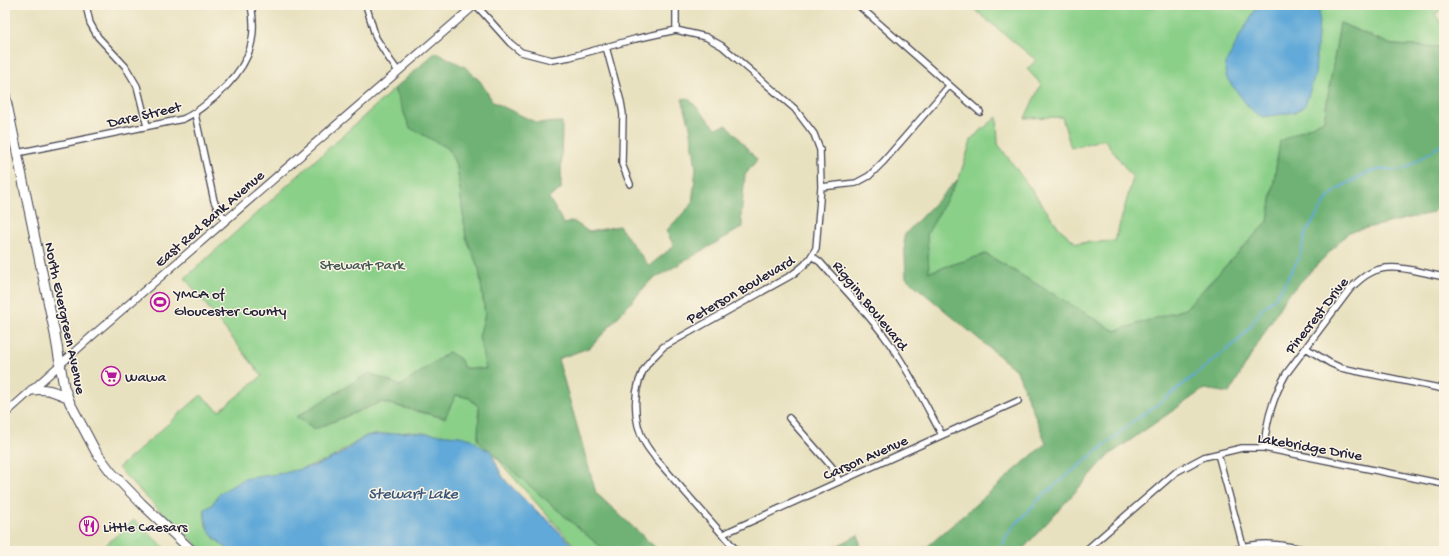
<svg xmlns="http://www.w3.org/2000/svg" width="1449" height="556" viewBox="0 0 1449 556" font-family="'Gochi Hand',sans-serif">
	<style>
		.green { fill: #8bd089; stroke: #567962 }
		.forest { fill: #70b275; stroke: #496a58 }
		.water { fill: #61a9d8; stroke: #42668a }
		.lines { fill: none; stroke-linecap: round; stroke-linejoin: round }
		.stream { stroke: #61a9d8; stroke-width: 2 }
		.minor-casing { stroke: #403f4f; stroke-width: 8 }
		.tertiary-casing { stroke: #403f4f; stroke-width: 9 }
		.primary-casing { stroke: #403f4f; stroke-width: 11 }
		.minor { stroke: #fff; stroke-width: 5.5 }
		.tertiary { stroke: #fff; stroke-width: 7 }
		.primary { stroke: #fff; stroke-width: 9 }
		.labels { text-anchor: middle; stroke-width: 3; stroke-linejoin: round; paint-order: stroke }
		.street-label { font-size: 15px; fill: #22223b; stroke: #fcf5e5 }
		.park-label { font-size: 15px; fill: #425652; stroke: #fcf5e5 }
		.poi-label { font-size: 15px; fill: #22223b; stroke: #fcf5e5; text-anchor: start }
		.water-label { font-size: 16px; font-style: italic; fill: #3b587a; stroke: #fcf5e5 }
	</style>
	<rect width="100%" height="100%" fill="#fcf5e5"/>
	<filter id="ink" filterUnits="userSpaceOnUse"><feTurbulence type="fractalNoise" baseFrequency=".025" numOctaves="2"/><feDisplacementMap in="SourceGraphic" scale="8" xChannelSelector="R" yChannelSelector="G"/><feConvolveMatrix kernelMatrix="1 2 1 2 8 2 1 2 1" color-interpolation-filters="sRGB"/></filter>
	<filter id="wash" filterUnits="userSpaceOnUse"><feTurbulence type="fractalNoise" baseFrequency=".012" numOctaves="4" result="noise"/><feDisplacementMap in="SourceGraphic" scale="16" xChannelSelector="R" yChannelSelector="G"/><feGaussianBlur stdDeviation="0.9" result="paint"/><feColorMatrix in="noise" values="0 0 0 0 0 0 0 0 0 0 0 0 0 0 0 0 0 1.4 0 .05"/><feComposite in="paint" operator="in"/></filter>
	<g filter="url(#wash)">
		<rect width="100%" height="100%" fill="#e8e1bf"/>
		<path class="green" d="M969,5h174l4,3 11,-3h286v3l-9,6 9,14v16l-4,3 -48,-2 -52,-22 -16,97 -44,21 -12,80 -83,88 -70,22 -129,-77 -57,18 -2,-38 32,-56 13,-40 25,-21 1,27 62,85 16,14 39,-2 18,-63 -29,-39 -33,9 -9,-31 -37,1 16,-34 -14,-15 9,-9z
			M394,89l16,38 38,21 9,19 9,70 13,32 6,45 -6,23 7,32 -22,-1 -4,-9 -11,-7 -48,34 -32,-13 -72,44 18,12 66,-27 63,16 12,-23 13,3 10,9 -1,34 11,9 -79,-18 -44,4 -38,24 -110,36 -7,10 -7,4 2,16 8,12 16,13h-26l-48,-44 -38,-39 83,-73 18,16 43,-35 -77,-98z
			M491,452l114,99h-26z
			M134,520l34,31h-69z"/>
		<path class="forest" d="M1340,23l52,22 48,2 4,-3v157l-12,12 -83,19 -64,66 -56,95 -25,-4 -95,66 -88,96h-104l10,-4 119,-104 -29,-72 -111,-93 -2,-43 55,-57 -32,56 2,38 57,-18 129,77 70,-22 83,-88 12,-80 44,-21z
			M436,52l29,15 15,14 13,21 44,21 25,-1 -1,67 -12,9 15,26 9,-3 16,11 30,-6 30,40 25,-20 -8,-15 26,-27 4,-36 -6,-42 -8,-27 6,-1 28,30 11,-3 30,35 -12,15 -4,42 2,10 -93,54 -59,66 -33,12 38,134 63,58h-54l-127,-110 1,-34 -10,-9 -13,-3 -11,23 -64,-16 -66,27 -19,-12 73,-44 32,13 48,-34 11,7 4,9 22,1 -7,-32 6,-23 -6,-45 -13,-32 -9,-70 -9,-19 -38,-20 -16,-39z
			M858,535l4,16h-35z"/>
		<path class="water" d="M1258,5h62l-5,70 -9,28 -4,5 -7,4 -32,5 -9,-5 -6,-6 -20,-26 -2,-4 -1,-5 1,-7 13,-27z
			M410,432l50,4c4,2 9,1 13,4 5,4 10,10 17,10l11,24 6,8 31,31 9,6 31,32h-348c-17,-15 -25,-18 -25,-42l6,-3 9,-13 24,-14 40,-6 33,-8 22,-10 27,-19z"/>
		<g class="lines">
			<path class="stream" d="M1000,551l6,-14 10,-13 26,-28 93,-76 22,-15 81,-64 12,-14 12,-18 13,-11 11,-17 14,-25 6,-24 22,-34 11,-10 30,-16 14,-3 12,1 11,-2 38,-25"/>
		</g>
	</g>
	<g filter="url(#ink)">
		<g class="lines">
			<g class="minor-casing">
				<path id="minor" d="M86,5l4,18 8,14 27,29 12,20 10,40
					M366,5l10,33 14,22 8,11
					M476,5l34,38 11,9 31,8 18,-3 65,-18 41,-9 30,7 16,9 73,63 19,25 6,16 1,37 -5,61c-7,14 -13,19 -26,28l-127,71c-4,5 -10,10 -15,16 -16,22 -16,57 -3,80 3,6 8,11 11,16l81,92
					M858,5l122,107
					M676,30v-25
					M606,47l15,55 2,12 -1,50 8,20
					M195,114l19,87 5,10 7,9
					M17,153l166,-34c14,-6 22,-14 33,-23 29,-26 43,-51 35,-91
					M821,187l35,-4 13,-7 15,-15 65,-75
					M812,256l8,6c22,25 45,48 65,75 22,30 39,65 57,98
					M1306,348l24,15 11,5 103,21
					M789,418l43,49 7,14
					M1264,448c2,-26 9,-51 22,-74l64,-85c6,-6 12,-12 20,-16 21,-12 52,0 74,4
					M1218,454l25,92
					M723,534l295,-133
					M1085,551l91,-79 28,-15 38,-9h22l180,36
					M1231,551c29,-12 53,-6 82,0"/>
			</g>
			<g class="tertiary-casing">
				<path id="tertiary" d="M5,414l87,-78 383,-331"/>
			</g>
			<g class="primary-casing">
				<path id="primary" d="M5,95l50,239 9,53 6,16 26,49 15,20 30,31 51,48
					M32,390c15,-2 21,1 35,7"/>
			</g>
			<use href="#minor" class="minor"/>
			<use href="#tertiary" class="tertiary"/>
			<use href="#primary" class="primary"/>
		</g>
	</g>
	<defs>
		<g id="stadium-ring" transform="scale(1)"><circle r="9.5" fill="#fcf5e5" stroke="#b5179e" stroke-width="1.5"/><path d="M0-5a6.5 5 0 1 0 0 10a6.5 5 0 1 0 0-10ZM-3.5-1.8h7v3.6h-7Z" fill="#b5179e"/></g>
		<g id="supermarket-ring" transform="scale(1)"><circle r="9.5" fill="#fcf5e5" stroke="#b5179e" stroke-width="1.5"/><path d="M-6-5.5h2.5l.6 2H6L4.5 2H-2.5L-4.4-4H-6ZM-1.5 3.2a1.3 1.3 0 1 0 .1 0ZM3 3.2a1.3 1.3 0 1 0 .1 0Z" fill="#b5179e"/></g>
		<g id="restaurant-ring" transform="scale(1)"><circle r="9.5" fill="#fcf5e5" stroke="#b5179e" stroke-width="1.5"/><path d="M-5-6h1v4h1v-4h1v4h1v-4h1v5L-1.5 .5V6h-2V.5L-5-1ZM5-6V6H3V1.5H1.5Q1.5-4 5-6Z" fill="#b5179e"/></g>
	</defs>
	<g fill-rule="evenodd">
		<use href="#stadium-ring" x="160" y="302"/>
		<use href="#supermarket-ring" x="111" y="376"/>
		<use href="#restaurant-ring" x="89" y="526"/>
	</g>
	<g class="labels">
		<g class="street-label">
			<text transform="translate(144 114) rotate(-13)" y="5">Dare Street</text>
			<text transform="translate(209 218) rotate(-41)" y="5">East Red Bank Avenue</text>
			<text transform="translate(740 289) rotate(-30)" y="5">Peterson Boulevard</text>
			<text transform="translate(871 305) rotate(51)" y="5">Riggins Boulevard</text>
			<text transform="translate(1316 315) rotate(-52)" y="5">Pinecrest Drive</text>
			<text transform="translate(66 318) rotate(78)" y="5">North Evergreen Avenue</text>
			<text transform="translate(1310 446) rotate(10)" y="5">Lakebridge Drive</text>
			<text transform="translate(865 457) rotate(-24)" y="5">Carson Avenue</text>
		</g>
		<g class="park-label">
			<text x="362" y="269">Stewart Park</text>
		</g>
		<g class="poi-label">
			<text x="174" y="298">YMCA of<tspan x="174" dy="17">Gloucester County</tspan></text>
			<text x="125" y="381">Wawa</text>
			<text x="103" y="531">Little Caesars</text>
		</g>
		<g class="water-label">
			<text x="413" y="498">Stewart Lake</text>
		</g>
	</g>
	<rect width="1449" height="556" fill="none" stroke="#fcf5e5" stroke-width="20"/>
</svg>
